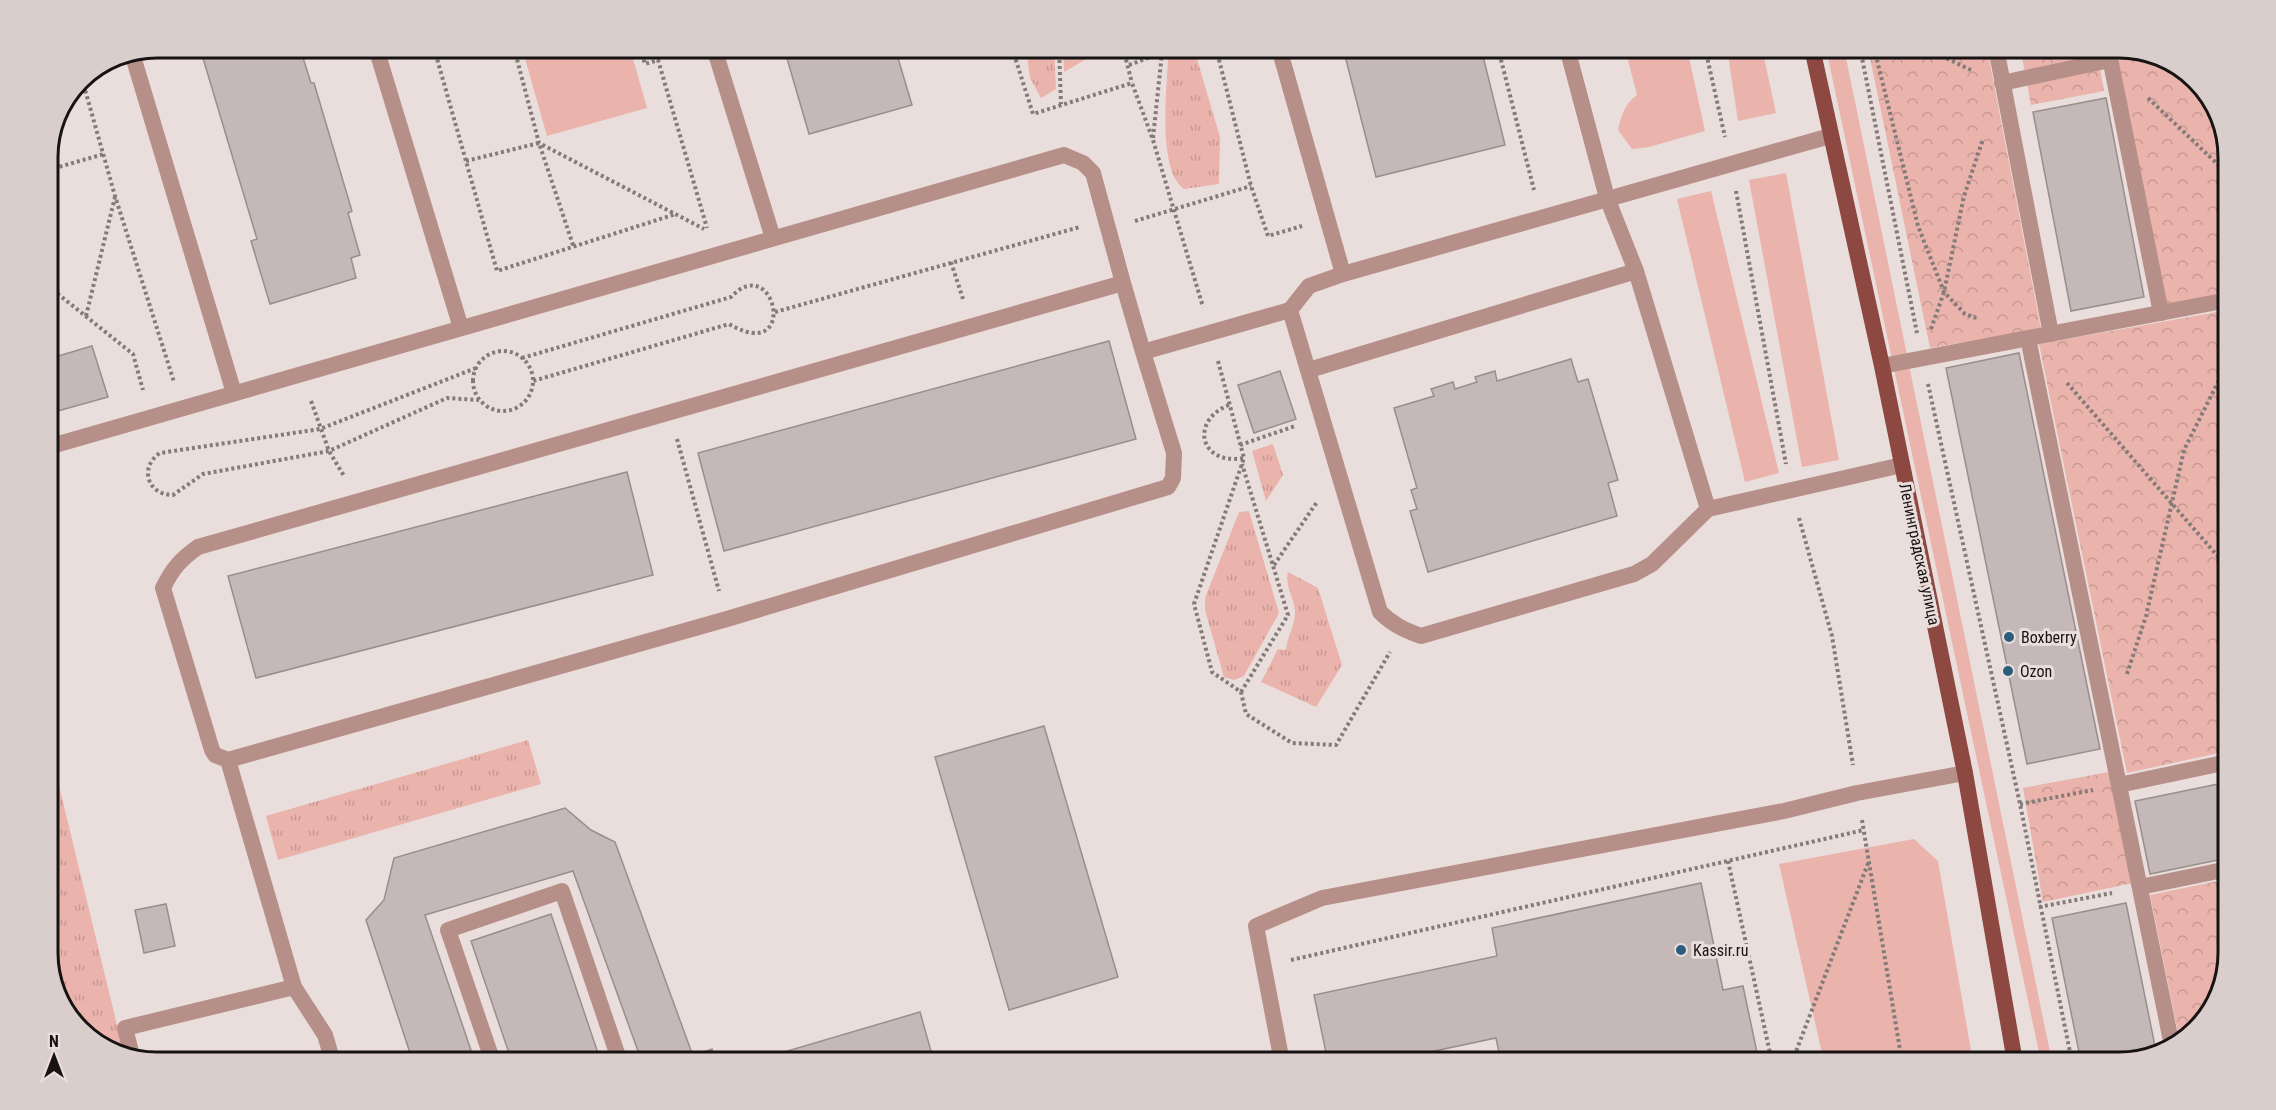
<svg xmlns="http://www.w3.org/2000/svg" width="2276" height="1110" viewBox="0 0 2276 1110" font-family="'Roboto Condensed',sans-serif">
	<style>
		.grass { fill: #eab3ab }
		.forest { fill: url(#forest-crowns) }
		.park { fill: url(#park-tufts) }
		.building { fill: #c4b9b8; stroke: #988e8c; stroke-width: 1.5 }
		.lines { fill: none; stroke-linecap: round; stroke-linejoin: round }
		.path { stroke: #837b7a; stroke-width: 4; stroke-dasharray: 3 3; stroke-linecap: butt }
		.service { stroke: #b78f89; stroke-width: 16 }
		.minor { stroke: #b78f89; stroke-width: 16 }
		.primary { stroke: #8c4841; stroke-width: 16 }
		.poi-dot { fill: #2c5e7c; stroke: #eadedc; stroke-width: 2 }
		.labels { text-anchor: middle; stroke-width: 6; stroke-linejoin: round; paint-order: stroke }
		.street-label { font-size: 16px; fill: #171313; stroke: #eadedc }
		.poi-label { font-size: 16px; fill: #171313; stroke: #eadedc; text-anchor: start }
		.rim { fill: none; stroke: #171313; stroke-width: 3 }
	</style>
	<defs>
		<pattern id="forest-crowns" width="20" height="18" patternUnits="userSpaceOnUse" patternTransform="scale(1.5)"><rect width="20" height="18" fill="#eab3ab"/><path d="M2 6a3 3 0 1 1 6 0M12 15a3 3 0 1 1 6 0" fill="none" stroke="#c89992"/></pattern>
		<pattern id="park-tufts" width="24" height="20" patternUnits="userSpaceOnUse" patternTransform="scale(1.5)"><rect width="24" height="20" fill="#eab3ab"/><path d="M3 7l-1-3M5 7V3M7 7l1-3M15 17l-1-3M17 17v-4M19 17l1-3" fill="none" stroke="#c89992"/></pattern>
	</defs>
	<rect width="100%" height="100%" fill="#eadedc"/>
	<path class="grass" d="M522,48h108l17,60 -100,28z
		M1625,48h62l18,83 -56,16 -17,2 -14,-19c3,-14 7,-27 19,-35z
		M1727,48h35l14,65 -38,8z
		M1826,48h18l208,1014h-11z
		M1786,173l53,287 -37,7 -53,-287z
		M1711,191l68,282 -34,9 -68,-283z
		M1914,839l24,22 35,201h-149l-45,-198z"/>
	<path class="forest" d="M1868,48h119l54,281 -111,19z
		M2067,48h29l8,43 -73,14 -9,-48z
		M2116,48l50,11 44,38 18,54v143l-63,11z
		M2228,310v441l-101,22 -88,-429z
		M2109,772l24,111 -90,19 -20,-114z
		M2228,879v73l-11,48 -37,43 -30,-148z"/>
	<path class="park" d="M1026,48h28l2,41 -15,9 -11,-20z
		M1063,48h32l1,1 -1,5 -31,18z
		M1194,49l26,88 -1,47 -35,5c-27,-19 -17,-100 -16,-131z
		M1273,444l10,31 -17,26 -14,-50z
		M1249,511l30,102 -35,63 -10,4 -10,-3 -19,-67v-12l34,-86z
		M1288,572l30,16 24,77 -26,42 -55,-25 17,-33 8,1c1,-13 9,-25 9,-37 0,-15 -11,-27 -7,-41z
		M48,740l76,314 -14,-3 -43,-38 -19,-53z
		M528,740l13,44 -263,76 -12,-44z"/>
	<path class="building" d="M200,48h100l11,35h3l38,128 -4,2 12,42 -9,3 5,20 -86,26 -19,-63 6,-2z
		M784,48h111l17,57 -103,29z
		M1343,48h138l24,97 -129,32z
		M2106,98l38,199 -73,14 -38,-199z
		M1109,341l27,98 -412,112 -26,-98z
		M92,346l16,51 -54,15 -6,-19v-34z
		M2019,353l81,396 -73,15 -81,-396z
		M1571,359l7,23 10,-3 30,101 -10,3 9,33 -189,56 -18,-61 7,-2 -6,-19 6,-2 -23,-80 40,-12 -3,-7 22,-7 2,7 22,-7 -2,-5 20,-6 2,10z
		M1280,371l16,48 -42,14 -16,-48z
		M627,472l26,103 -397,103 -28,-102z
		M1044,726l74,251 -109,33 -74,-253z
		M2228,782v76l-78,16 -15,-73z
		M565,808l26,22 24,12 78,214 19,-7 4,13h-74l-69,-191 -148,44 50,147h-62l-47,-142 18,-20 10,-42z
		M1701,883l22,107 20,-4 16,76h-258l-5,-24 -113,24h-55l-14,-67 183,-39 -5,-28z
		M2126,903l30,148 -37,11h-38l-29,-144z
		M166,904l9,42 -31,7 -9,-43z
		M551,914l50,148h-89l-41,-121z
		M920,1012l14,50h-184z"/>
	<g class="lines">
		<path class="path" d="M434,48l63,223 179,-57
			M514,48l25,95 165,86
			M640,48l5,16 13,-4 49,168
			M1012,48l21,66 99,-31 21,57 50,167
			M1059,48l2,56
			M1123,48l9,35
			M1216,48l35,138 17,50 34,-10
			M1498,48l36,142
			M1705,48l20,89
			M1860,48l57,285
			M1874,48l44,178 26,66 21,22 11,4
			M1925,48l48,23
			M1129,65l45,-17
			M82,79l33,117 59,186
			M2148,98l80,76
			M1153,138l9,-85 -4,-5
			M466,161l73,-18 35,105
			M48,170l56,-16
			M1736,191l50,273
			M1135,221l116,-35
			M951,262l12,37
			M48,286l85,68 10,36
			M775,312l305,-85
			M86,316l29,-119
			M1931,329l13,-37 20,-96 19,-57
			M473 381a30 30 0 1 1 60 0a30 30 0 1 1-60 0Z
			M522,358l209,-61c44,-47 69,68 -2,27l-196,57
			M1218,361l26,97 -50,146 18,68 29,20 5,22 46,29 44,2 54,-93
			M476,368l-156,61 -160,24c-21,14 -13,42 13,42l30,-21 126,-23 118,-53 32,2
			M2067,383l161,185
			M1928,384l92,420 52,258
			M311,401l18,50 15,25
			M1229,405c-40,16 -29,61 15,53
			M677,439l42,152
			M1240,445l55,-19
			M1799,518l33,118 21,129
			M1274,565l43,-63
			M2127,674l19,-58 38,-166 44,-88
			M1241,692l47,-77 -46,-151
			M2020,804l73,-14
			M1862,820l40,242
			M1728,861l44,201
			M2039,907l73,-14
			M1291,960l573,-130
			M1792,1062l77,-201"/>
		<path class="service" d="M376,48l85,280
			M714,48l59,190
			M1279,48l64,226
			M1996,48l55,286
			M2108,48l53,265
			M132,53l102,340
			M2002,83l108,-23
			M1290,310l90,302c12,12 24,18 41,24l213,-62 18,-10 56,-55 -72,-238 -29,-73 -40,-150
			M2028,338l144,708
			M1143,352l-20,-69 -925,264c-17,12 -26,22 -35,41l49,162 3,5 13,5 499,-141 441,-132 5,-9 1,-25 -31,-101 147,-42 19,-24 34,-12 487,-138
			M1309,370l327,-99
			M48,447l1016,-292 19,8 10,10 30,110
			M1708,509l194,-44
			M228,760l66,227 31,48 8,27
			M2119,785l109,-23
			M2140,887l88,-18
			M132,1056l-7,-28 169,-41
			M493,1062l-45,-132 114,-39 58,171
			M1282,1062l-26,-136 66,-28 462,-87 73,-18 108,-20"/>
		<path class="minor" d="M1882,366l346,-66"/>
		<path class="primary" d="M1812,48l70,318 83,407 50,289"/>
	</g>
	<g class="poi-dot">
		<circle cx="2009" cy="637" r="6"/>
		<circle cx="2008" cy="671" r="6"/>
		<circle cx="1681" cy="950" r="6"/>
	</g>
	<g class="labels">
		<g class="street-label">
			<text transform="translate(1920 554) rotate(78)" y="6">Ленинградская улица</text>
		</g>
		<g class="poi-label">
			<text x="2021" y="643">Boxberry</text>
			<text x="2020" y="677">Ozon</text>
			<text x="1693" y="956">Kassir.ru</text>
		</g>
	</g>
	<path d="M0 0H2276V1110H0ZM157 58H2119A99 99 0 0 1 2218 157V953A99 99 0 0 1 2119 1052H157A99 99 0 0 1 58 953V157A99 99 0 0 1 157 58Z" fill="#d9cecc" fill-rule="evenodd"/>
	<path class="rim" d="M157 58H2119A99 99 0 0 1 2218 157V953A99 99 0 0 1 2119 1052H157A99 99 0 0 1 58 953V157A99 99 0 0 1 157 58Z"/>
	<g transform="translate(54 1056)" stroke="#eadedc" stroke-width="4.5" paint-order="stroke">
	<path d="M0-4.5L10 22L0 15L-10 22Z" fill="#171313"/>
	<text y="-9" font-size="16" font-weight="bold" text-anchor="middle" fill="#171313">N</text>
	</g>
</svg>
